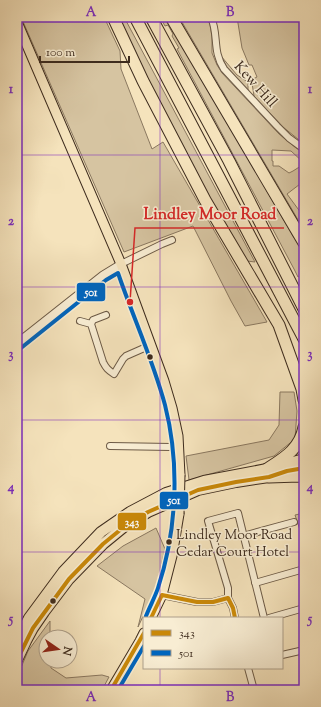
<svg xmlns="http://www.w3.org/2000/svg" width="321" height="707" viewBox="0 0 321 707" font-family="'Sorts Mill Goudy',serif">
	<style>
		.green { fill: #d6c4a1; stroke: #8a7860 }
		.lines { fill: none; stroke-linecap: round; stroke-linejoin: round }
		.minor-casing { stroke: #6c5a46; stroke-width: 8 }
		.tertiary-casing { stroke: #6c5a46; stroke-width: 9 }
		.primary-casing { stroke: #3e2c1e; stroke-width: 11 }
		.trunk-casing { stroke: #3e2c1e; stroke-width: 12 }
		.motorway-casing { stroke: #3e2c1e; stroke-width: 13 }
		.minor { stroke: #f8edd3; stroke-width: 6 }
		.tertiary { stroke: #f8edd3; stroke-width: 7 }
		.primary { stroke: #f5e3bc; stroke-width: 9 }
		.trunk { stroke: #f5e3bc; stroke-width: 10 }
		.motorway { stroke: #f5e3bc; stroke-width: 11 }
		.primary-bridge-casing { stroke: #3e2c1e; stroke-width: 11; stroke-linecap: butt }
		.primary-bridge { stroke: #f5e3bc; stroke-width: 9 }
		.bus-1-casing { stroke: #f8edd3; stroke-width: 7 }
		.bus-2-casing { stroke: #f8edd3; stroke-width: 7 }
		.bus-1 { stroke: #c98808; stroke-width: 4 }
		.bus-2 { stroke: #0065bd; stroke-width: 4 }
		.grid { fill: none; stroke: #7b2cbf; stroke-width: 1; stroke-opacity: 0.55 }
		.bus-dot { fill: #3e2c1e; stroke: #f8edd3; stroke-width: 1.5 }
		.labels { text-anchor: middle; stroke-width: 3; stroke-linejoin: round; paint-order: stroke }
		.bus-label { font-size: 14px; fill: #3e2c1e; stroke: #f8edd3; text-anchor: start }
		.street-label { font-size: 15px; fill: #3e2c1e; stroke: #f8edd3 }
		.leader { fill: none; stroke: #d62828; stroke-width: 1.5 }
		.callout-dot { fill: #d62828; stroke: #f8edd3; stroke-width: 1.5 }
		.callout-label { font-size: 16px; text-anchor: middle; font-weight: bold; fill: #d62828; stroke: #f8edd3; stroke-width: 3; stroke-linejoin: round; paint-order: stroke }
		.line-badge { stroke: #f8edd3; stroke-width: 1.5 }
		.badge-label { font-size: 11px; text-anchor: middle; font-weight: bold; fill: #fff }
		.neatline { fill: none; stroke: #7b2cbf; stroke-width: 1.5 }
		.grid-label { font-size: 13px; text-anchor: middle; font-weight: bold; fill: #7b2cbf }
	</style>
	<rect width="100%" height="100%" fill="#f5e3bc"/>
	<filter id="stains"><feTurbulence type="fractalNoise" baseFrequency=".005" numOctaves="4"/><feColorMatrix values="0 0 0 0 .2 0 0 0 0 .09 0 0 0 0 .02 0 0 0 .5 -.17"/></filter>
	<radialGradient id="worn" r=".72"><stop offset=".6" stop-color="#630" stop-opacity="0"/><stop offset="1" stop-color="#630" stop-opacity=".3"/></radialGradient>
	<path class="green" d="M21,17h83l16,34 1,18 31,80 11,-7 104,180 -22,4 -14,-25 -38,-75 -69,26z
		M118,17h6l131,245 -8,-1 4,13 -83,-153z
		M160,17h6l127,219 11,16v33l-4,-9 -2,1 -4,-8 -117,-220 2,-1 -7,-12 1,-2 -5,-9 -3,1z
		M179,17h28l3,8 2,12v16l5,12 5,8 57,61 17,14 8,5v10l-13,-12 -19,-1v11h1v5h6l10,7 4,-2 11,-7v17l-17,13 17,23v13z
		M237,17h67v127l-21,-17 -29,-31 -2,-13 1,-4 4,-2 -5,-12h-3l-7,-17z
		M221,56l16,19 11,7v9l-19,-20z
		M280,392h14l3,19 -2,28 -21,17 -85,24 -3,-24 83,-16 10,-15z
		M304,513v20h-3l-6,-18z
		M156,528l9,21 -9,40 -18,38 7,-28 -48,-33 26,-20z
		M50,621v16h-4v24h5v7l15,10 36,-3 7,2 -7,13h-85v-13l11,-26z"/>
	<g class="lines">
		<g class="minor-casing">
			<path id="minor" d="M211,17c8,18 1,34 13,52l53,57 12,12 15,11
				M121,264l41,-20 10,-4
				M106,315l-13,5 -2,4 12,38c3,6 5,8 11,12l9,-15 3,-3 25,-11
				M80,321l11,3
				M110,446l61,1 8,-1
				M243,536l51,-14
				M255,583l49,-14
				M162,595l35,7h16l15,-4 5,10 2,10
				M228,598v-10l-20,-67 30,-8 26,105
				M269,618l35,-10
				M282,655l22,-5
				M248,668l6,22"/>
		</g>
		<g class="tertiary-casing">
			<path id="tertiary" d="M17,343l86,-68 18,-11"/>
		</g>
		<g class="primary-casing">
			<path id="primary" d="M17,22l104,242 43,117 8,27 6,28 2,39
				M151,618l11,-23 10,-39 7,-42
				M111,690l29,-49 4,-8"/>
		</g>
		<g class="trunk-casing">
			<path id="trunk" d="M17,641l12,-23 34,-46 38,-40 29,-20 36,-19 38,-12 63,-12 37,-10
				M17,660l9,-19 7,-13 11,-16 25,-33 34,-35 22,-18 23,-14 50,-22 38,-8 33,-5 18,-6 17,-3"/>
		</g>
		<g class="motorway-casing">
			<path id="motorway" d="M113,17l30,64 62,119 74,125 23,64 2,11
				M135,17l169,322
				M151,17l78,144 75,148
				M171,17l133,226
				M267,469c17,-11 33,-20 37,-42
				M269,477l30,-1 5,1"/>
		</g>
		<use href="#minor" class="minor"/>
		<use href="#tertiary" class="tertiary"/>
		<use href="#primary" class="primary"/>
		<use href="#trunk" class="trunk"/>
		<use href="#motorway" class="motorway"/>
		<g class="primary-bridge-casing">
			<path id="primary-bridge" d="M179,514l1,-39"/>
		</g>
		<use href="#primary-bridge" class="primary-bridge"/>
		<g class="bus-1-casing">
			<path id="bus-1" d="M151,618l11,-23 35,7h16l15,-4 5,10 2,10
				M17,660l16,-32 36,-49 34,-35 22,-18 23,-14 50,-22 38,-8 33,-5 18,-6 17,-3
				M111,690l33,-57"/>
		</g>
		<g class="bus-2-casing">
			<path id="bus-2" d="M21,348l85,-68 12,-7c15,44 35,87 47,132 15,59 12,125 -7,183 -3,9 -8,18 -12,28
				M118,690l26,-44"/>
		</g>
		<use href="#bus-1" class="bus-1"/>
		<use href="#bus-2" class="bus-2"/>
	</g>
	<path class="grid" d="M160,17v601M17,155h287M17,287h287M17,420h287M17,552h287M160,668v22"/>
	<g class="bus-dot">
		<circle cx="150" cy="357" r="3.5"/>
		<circle cx="169" cy="542" r="3.5"/>
		<circle cx="53" cy="601" r="3.5"/>
	</g>
	<g class="labels">
		<g class="bus-label">
			<text x="176" y="539">Lindley Moor Road<tspan x="176" dy="17">Cedar Court Hotel</tspan></text>
		</g>
		<g class="street-label">
			<text transform="translate(256 84) rotate(48)" y="5">Kew Hill</text>
		</g>
	</g>
	<path class="leader" d="M130 302L135 228H284"/>
	<circle class="callout-dot" cx="130" cy="302" r="4"/>
	<g class="callout-label">
		<text x="210" y="219">Lindley Moor Road</text>
	</g>
	<g class="line-badge">
		<rect x="76" y="282" width="30" height="20" rx="4" fill="#0065bd"/>
		<rect x="159" y="491" width="30" height="19" rx="4" fill="#0065bd"/>
		<rect x="117" y="512" width="30" height="19" rx="4" fill="#c98808"/>
	</g>
	<g class="badge-label">
		<text x="91" y="296">501</text>
		<text x="174" y="504">501</text>
		<text x="132" y="526">343</text>
	</g>
	<rect width="321" height="707" fill="none" stroke="#f5e3bc" stroke-width="44"/>
	<rect x="143" y="617" width="140" height="52" fill="#f8edd3" stroke="#aea08b"/>
	<rect x="151" y="630" width="20" height="6" fill="#c98808" stroke="#aea08b"/>
	<text x="179" y="637" font-size="12" fill="#3e2c1e">343</text>
	<rect x="151" y="650" width="20" height="6" fill="#0065bd" stroke="#aea08b"/>
	<text x="179" y="657" font-size="12" fill="#3e2c1e">501</text>
	<g transform="translate(58 649) rotate(103)"><circle r="19" fill="#f8edd3" stroke="#aea08b"/>
	<path d="M0-3L7 15L0 10L-7 15Z" fill="#8f2418"/>
	<text y="-6" font-size="11" font-weight="bold" text-anchor="middle" fill="#3e2c1e">N</text>
	</g>
	<path d="M40 56v6h89v-6" fill="none" stroke="#3e2c1e" stroke-width="2"/>
	<text x="46" y="56" font-size="12" fill="#3e2c1e" stroke="#f8edd3" stroke-width="3" paint-order="stroke">100 m</text>
	<rect x="22" y="22" width="277" height="663" class="neatline"/>
	<g class="grid-label">
		<text x="91" y="16">A</text>
		<text x="230" y="16">B</text>
		<text x="11" y="93">1</text>
		<text x="310" y="93">1</text>
		<text x="11" y="225">2</text>
		<text x="310" y="225">2</text>
		<text x="11" y="358">3</text>
		<text x="310" y="358">3</text>
		<text x="11" y="491">4</text>
		<text x="310" y="491">4</text>
		<text x="11" y="623">5</text>
		<text x="310" y="623">5</text>
		<text x="91" y="701">A</text>
		<text x="230" y="701">B</text>
	</g>
	<rect width="100%" height="100%" filter="url(#stains)"/>
	<rect width="100%" height="100%" fill="url(#worn)"/>
</svg>
